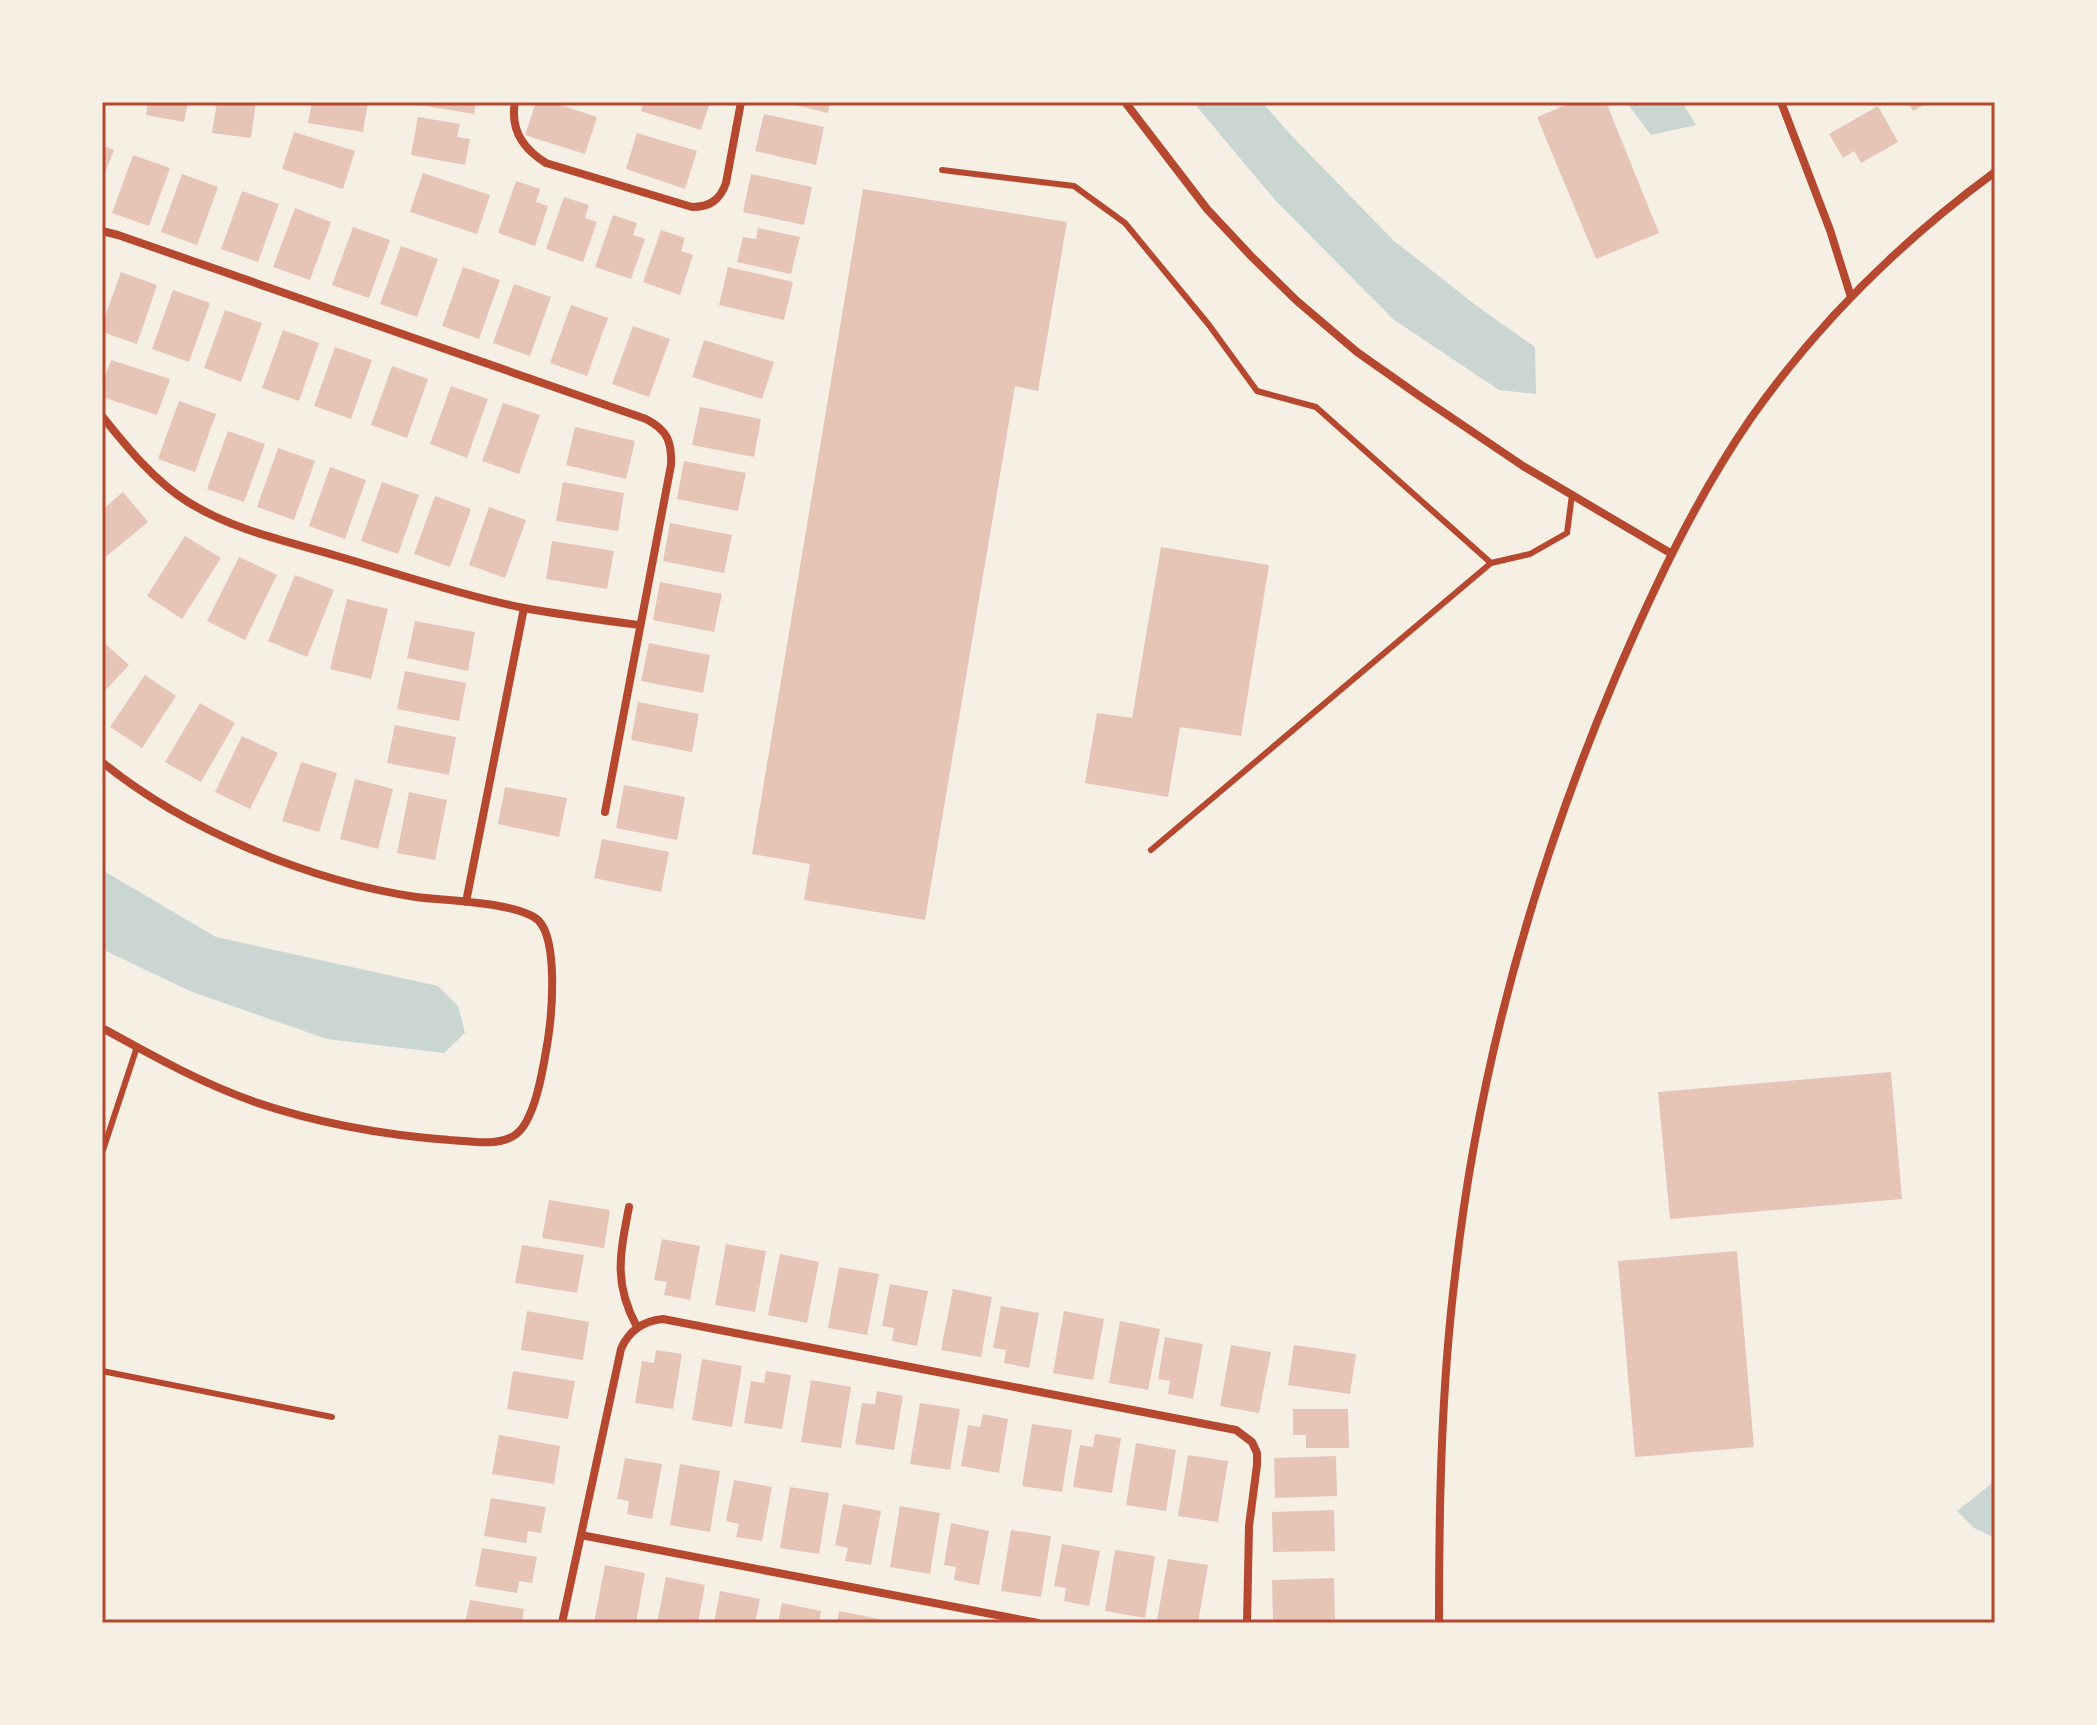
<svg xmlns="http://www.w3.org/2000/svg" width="2097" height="1725" viewBox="0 0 2097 1725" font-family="Signika,sans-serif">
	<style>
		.water { fill: #c9d6d2 }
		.building { fill: #e6c5b7 }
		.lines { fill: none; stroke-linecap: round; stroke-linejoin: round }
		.service { stroke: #b5482f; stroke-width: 6 }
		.minor { stroke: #b5482f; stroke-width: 8 }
		.neatline { fill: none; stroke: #b5482f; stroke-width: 3 }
	</style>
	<rect width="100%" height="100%" fill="#f6efe4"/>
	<path class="water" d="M1193,102h69l28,32 103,106 85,67 57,40 1,47 -37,-4 -106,-71 -118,-119z
		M1626,102h56l14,23 -45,10z
		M102,870l114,67 222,49 20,20 7,27 -21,20 -117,-14 -135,-47 -90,-43z
		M1995,1481v57l-21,-10 -17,-17z"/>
	<path class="building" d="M148,102h40l-4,20 -38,-7z
		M217,102h39l-5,36 -39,-5z
		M312,102h56l-5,30 -55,-9z
		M414,102h62l-2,12 -60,-10z
		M536,102h15l46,15 -12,37 -60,-19z
		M644,102h66l-9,28 -60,-19z
		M783,102h47l-2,11z
		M1573,102h33l53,131 -63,26 -59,-142z
		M1908,102h22l-17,9z
		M1878,106l20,36 -37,21 -7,-12 -11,7 -14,-24z
		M764,114l60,13 -8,38 -61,-14z
		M418,117l42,7 -3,13 13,2 -5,26 -54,-10z
		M294,132l61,19 -12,38 -61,-20z
		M637,133l60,18 -12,38 -59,-20z
		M102,145l12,5 -12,31z
		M133,155l37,13 -21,58 -37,-13z
		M423,173l67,22 -13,39 -67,-22z
		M182,174l36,13 -21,58 -36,-13z
		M751,174l61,13 -8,38 -61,-13z
		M516,181l24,8 -4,13 12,4 -13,40 -37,-13z
		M863,189l204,33 -29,169 -23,-5 -90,534 -121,-20 6,-36 -58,-10z
		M242,191l37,13 -21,58 -37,-13z
		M564,197l25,8 -4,13 12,4 -14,40 -37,-13z
		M295,208l36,14 -21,58 -37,-13z
		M613,215l24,8 -4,12 12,4 -14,40 -36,-12z
		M353,227l37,13 -21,58 -37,-13z
		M758,228l42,9 -9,37 -54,-12 6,-25 13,2z
		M661,230l24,8 -4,13 12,4 -13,40 -37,-13z
		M401,246l37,13 -21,58 -37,-13z
		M463,267l37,13 -21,59 -37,-13z
		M728,267l65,15 -9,38 -65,-15z
		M121,272l36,13 -20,59 -35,-12v-7z
		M514,284l37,13 -21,59 -37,-13z
		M173,290l37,13 -21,59 -37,-13z
		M571,305l37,13 -21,58 -37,-13z
		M225,310l37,13 -21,59 -37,-14z
		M633,326l37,13 -21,58 -37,-13z
		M283,330l36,13 -20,58 -37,-13z
		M704,340l70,22 -12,37 -70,-22z
		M335,347l37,13 -21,59 -37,-13z
		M111,360l59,19 -13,36 -55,-18v-12z
		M392,366l36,13 -21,59 -36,-13z
		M451,386l37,13 -21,59 -37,-14z
		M179,401l37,13 -21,58 -37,-13z
		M503,403l37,12 -21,59 -37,-13z
		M700,407l61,12 -7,38 -62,-12z
		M575,427l60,14 -9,38 -60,-14z
		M228,431l37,13 -21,58 -37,-13z
		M278,448l37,13 -21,59 -37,-13z
		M684,461l62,12 -8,38 -61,-12z
		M330,467l36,13 -21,59 -36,-13z
		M382,482l37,13 -21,59 -37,-13z
		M563,482l61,11 -6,38 -62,-10z
		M123,492l25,30 -46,38v-50z
		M435,496l36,13 -21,58 -36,-13z
		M489,507l37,13 -21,58 -36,-13z
		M670,523l62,12 -8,38 -61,-12z
		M185,536l36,22 -39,61 -35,-23z
		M552,541l62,10 -7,38 -61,-10z
		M1161,547l108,18 -28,171 -61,-9 -12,70 -83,-14 12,-70 35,5z
		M239,557l38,18 -32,65 -38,-19z
		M295,575l39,15 -27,67 -39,-16z
		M660,582l62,12 -8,38 -61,-12z
		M347,599l41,10 -17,70 -41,-10z
		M415,621l60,11 -7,39 -61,-13z
		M102,641l27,24 -27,29z
		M649,643l61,12 -7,38 -62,-12z
		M405,671l61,12 -7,38 -62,-12z
		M145,675l31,21 -34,52 -32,-21z
		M638,702l61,12 -7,38 -61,-12z
		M200,703l35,20 -34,59 -36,-20z
		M395,725l61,12 -7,38 -62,-12z
		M242,736l36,17 -28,56 -35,-17z
		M301,762l36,11 -18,59 -37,-11z
		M355,779l38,10 -15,60 -38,-10z
		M624,785l61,12 -8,43 -61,-12z
		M505,787l62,11 -8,39 -61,-13z
		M409,792l38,8 -12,60 -38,-7z
		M602,839l67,13 -8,40 -67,-14z
		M1891,1072l11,127 -232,20 -12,-127z
		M549,1200l61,10 -6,38 -62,-10z
		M662,1239l38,7 -10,54 -26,-5 3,-13 -13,-2z
		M726,1244l40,7 -11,61 -40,-7z
		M522,1245l62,10 -7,38 -62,-10z
		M1737,1251l17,196 -119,10 -17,-196z
		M780,1254l39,8 -12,61 -39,-8z
		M839,1267l40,7 -12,61 -39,-7z
		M890,1284l38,7 -11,55 -25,-5 2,-13 -12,-2z
		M953,1289l39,8 -11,60 -40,-7z
		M1001,1306l38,7 -10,55 -25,-5 2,-13 -13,-2z
		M527,1311l62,11 -6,38 -62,-10z
		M1064,1311l40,8 -11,61 -40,-7z
		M1120,1321l40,8 -12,61 -39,-7z
		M1165,1337l38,7 -10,55 -25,-5 2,-13 -12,-2z
		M1231,1345l40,7 -12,61 -39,-7z
		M1294,1345l62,9 -6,40 -62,-9z
		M656,1350l26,4 -9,55 -38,-6 7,-42 12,2z
		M702,1359l40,7 -10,61 -40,-7z
		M513,1371l62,10 -7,38 -61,-10z
		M766,1371l25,4 -9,54 -38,-6 7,-42 13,2z
		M811,1380l40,7 -10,61 -40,-6z
		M877,1391l26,5 -9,54 -39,-6 7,-41 13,1z
		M920,1403l40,6 -10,61 -40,-6z
		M1293,1409h55l1,39h-43v-13h-13z
		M983,1414l25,5 -9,54 -38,-7 7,-41 12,2z
		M1032,1424l40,6 -10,62 -40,-6z
		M1095,1434l26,4 -9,55 -39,-6 7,-42 13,2z
		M499,1435l61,11 -6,38 -62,-10z
		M1136,1443l40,7 -10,61 -40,-6z
		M1188,1455l40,6 -10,61 -40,-6z
		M1336,1456l1,40 -62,2 -1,-40z
		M625,1458l37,6 -10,55 -25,-5 2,-13 -12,-2z
		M680,1464l40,7 -10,61 -40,-7z
		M734,1480l38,7 -10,54 -26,-4 3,-13 -13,-3z
		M790,1487l39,6 -10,61 -39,-6z
		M491,1498l55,9 -5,26 -13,-2 -2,12 -42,-7z
		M843,1504l38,7 -10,54 -26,-4 3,-13 -13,-3z
		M900,1506l40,7 -10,61 -40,-7z
		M1334,1510l1,41 -62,1 -1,-40z
		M951,1523l38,8 -10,54 -25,-5 2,-13 -12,-2z
		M1011,1530l40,6 -10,61 -40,-6z
		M1062,1544l38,7 -11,55 -25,-5 2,-13 -12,-2z
		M482,1548l55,9 -5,26 -13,-2 -2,12 -42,-7z
		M1115,1550l40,6 -10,62 -40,-7z
		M1168,1559l40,6 -10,58h-21l-20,-3z
		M605,1565l40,8 -9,50h-42z
		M666,1577l39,8 -7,38h-41z
		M1334,1578l1,41 -62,2 -1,-41z
		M720,1591l40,8 -5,24h-41z
		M470,1600l54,9 -2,14h-57z
		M782,1603l39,8 -2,12h-41z
		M839,1611l40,8 -1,4h-41z"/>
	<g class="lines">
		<path class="service" d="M942,170l132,16 51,37 84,102 48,66 59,16 175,156 39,-9 37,-21 5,-38
			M1151,850l340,-287
			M102,1153l35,-106
			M102,1371l230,46"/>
		<path class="minor" d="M515,102c-5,27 8,47 31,61l146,44c18,0 28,-7 34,-24l15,-81
			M1125,102l82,107 44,47 46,45 60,51 64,45 102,69 149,88
			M1781,102l49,128 21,67
			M102,231l16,4 528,184c21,11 26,22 25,46l-66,347
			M102,416c25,31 52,65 86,86 45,28 98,39 149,54 62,18 124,39 187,52 38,7 77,12 115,17
			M102,762c83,68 208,119 314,135 28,4 105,5 123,24 19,21 13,92 9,118 -4,24 -12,82 -33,96 -18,12 -44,6 -65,5 -65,-5 -133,-17 -195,-38 -54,-19 -104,-47 -153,-74
			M466,902l58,-294
			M629,1207c-9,47 -16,76 8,120
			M581,1535l457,88
			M562,1623l59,-274c8,-19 22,-28 42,-30l573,111 16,12 5,11v12l-8,61 -2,97
			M1439,1623c0,-116 2,-232 16,-347 23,-207 80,-409 161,-600 38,-89 80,-178 135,-258 67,-95 150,-177 244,-246"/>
	</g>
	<rect width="2097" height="1725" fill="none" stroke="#f6efe4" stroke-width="208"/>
	<rect x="104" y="104" width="1889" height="1517" class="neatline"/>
</svg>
